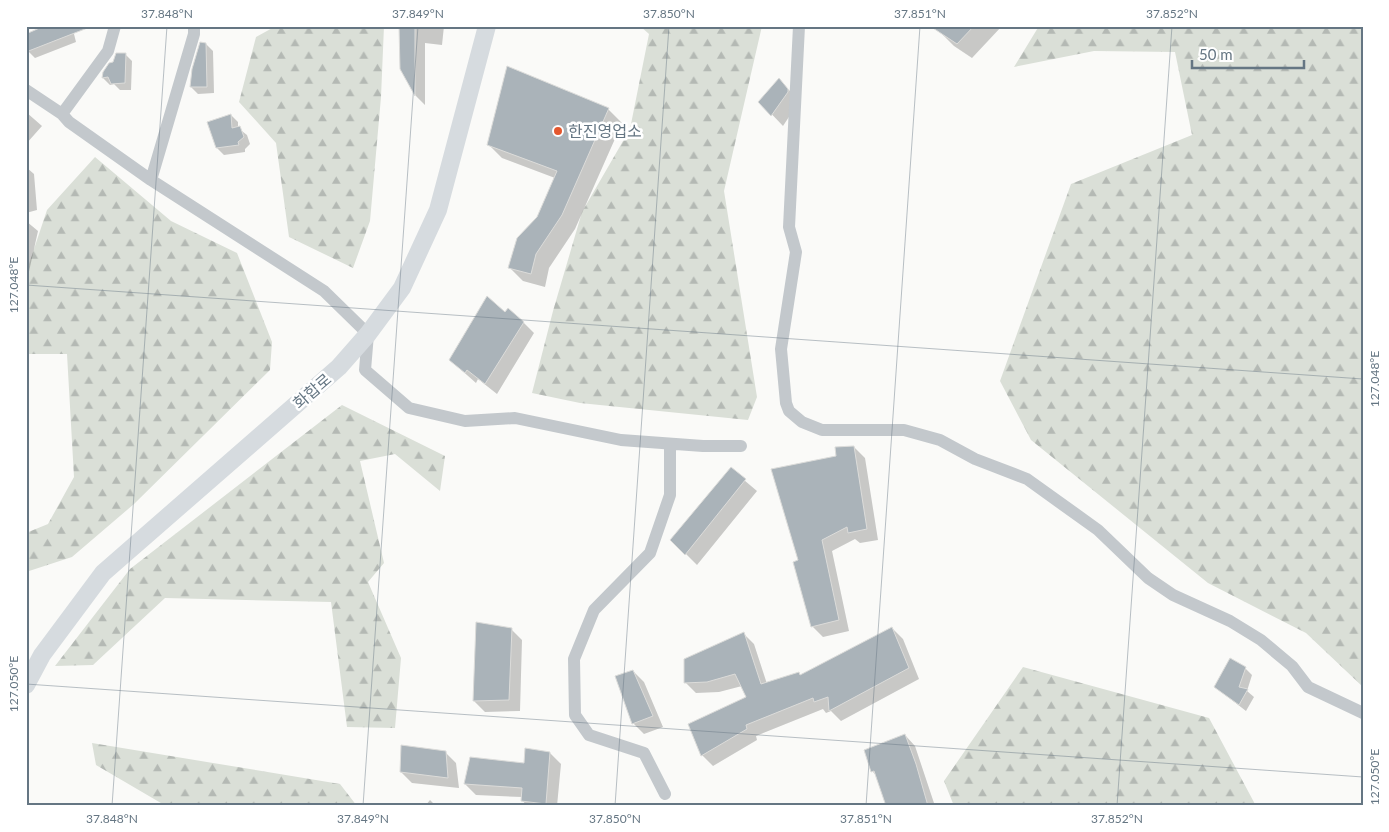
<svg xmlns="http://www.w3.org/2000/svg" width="1389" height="832" viewBox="0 0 1389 832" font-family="Lato,'Noto Sans KR',sans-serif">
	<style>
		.forest { fill: url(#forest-firs) }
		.shadow { fill: #0003 }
		.building { fill: #aab3b9; stroke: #dcdcda }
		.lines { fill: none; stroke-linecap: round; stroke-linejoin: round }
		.street { stroke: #c3c8cc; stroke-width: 12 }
		.secondary { stroke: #d6dbdf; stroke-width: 18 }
		.ticks { fill: none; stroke: #657683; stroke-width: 1; stroke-opacity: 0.45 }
		.poi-dot { fill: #e4572e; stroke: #fff; stroke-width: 2 }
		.labels { text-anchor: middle; stroke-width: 5; stroke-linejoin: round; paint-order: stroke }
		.poi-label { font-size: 16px; fill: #657683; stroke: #fff; text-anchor: start }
		.street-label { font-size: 16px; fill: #657683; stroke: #fff }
		.neatline { fill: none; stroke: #657683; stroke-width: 2 }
		.ticks-label { font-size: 12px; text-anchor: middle; fill: #657683 }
	</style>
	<defs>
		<pattern id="forest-firs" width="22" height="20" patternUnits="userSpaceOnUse" patternTransform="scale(1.25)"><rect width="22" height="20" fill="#dadfd7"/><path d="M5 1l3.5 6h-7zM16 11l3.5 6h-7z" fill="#b4b9b4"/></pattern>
	</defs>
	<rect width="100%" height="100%" fill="#fafaf8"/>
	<path class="forest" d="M276,26h108l-3,71 -11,124 -17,47 -64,-31 -13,-94 -37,-41 17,-65z
		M640,26h122l-38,165 33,206 -9,23 -168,-17 -48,-10 21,-82 29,-99 48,-83 19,-95z
		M1039,26h324v661l-57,-54 -98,-50 -177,-143 -31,-59 71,-197 121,-49 -17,-83 -81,-1 -80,16z
		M95,157l76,64 66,32 35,89 -2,28 -136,134 -62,53 -46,15v-39l22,-9 26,-47 -7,-123h-41v-81l21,-63z
		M342,405l103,51 -5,35 -45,-37 -35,7 24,102 -16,19 33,76 -6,70 -48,-1 -16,-125 -166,-4 -72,67 -38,1 75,-97z
		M1023,667l186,51 47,88h-302l-10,-25z
		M92,743l248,41 17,22h-191l-70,-41z"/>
	<path class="shadow" d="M72,26l4,16 -41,16 -7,-7z
		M400,26h44l-2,19 -17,-2v62l-9,-9 -15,-27z
		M944,26h58l-30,32 -18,-12 -15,-15z
		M206,44l7,7 1,42 -16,1 -7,-7z
		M125,54l7,7 -1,29h-11l-6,-6 -4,1 -7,-7 1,-5z
		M779,80l11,11 8,12 -15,23 -23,-24z
		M608,109l14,14 -47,106 -26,39 -4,19 -22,-6 -14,-14 29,-49 17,-40 -53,-20 -14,-14z
		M26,112l16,14 -16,18z
		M231,115l7,7v6l9,7 3,9 -5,5v3l-21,3 -7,-7z
		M26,167l8,7 3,36 -11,3z
		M26,221l12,10 -12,54z
		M506,313l17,9 11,11 -37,61 -19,-15 -2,4 -26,-23z
		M854,447l11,11 13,82 -18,3 -5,-4 -23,12 17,80 -26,6 -11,-11 -12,-65z
		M731,469l26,22 -60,74 -25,-25z
		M892,628l11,11 16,40 -78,42 -10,-10 -5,2 -3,-4 -67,27 1,4 -44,26 -11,-11 46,-57 -6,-12 -23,6 -23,1 -11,-11 58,-49 11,11 13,40 31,-11 2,2z
		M511,629l11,11 -2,71 -35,1 -11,-11z
		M1245,668l7,7 -5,16 7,6 -8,14 -31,-24z
		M633,671l11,11 19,45 -19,7 -11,-11z
		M905,735l10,11 20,60h-47l-11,-30 -5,-5z
		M445,752l11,11 3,25 -47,-5 -11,-11z
		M550,753l11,11 -4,42h-30l-5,-6v-3l-46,-2 -11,-11 60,-19z
		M430,800l6,6h-11z"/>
	<path class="building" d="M44,26h46v1l-64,25v-18z
		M399,26h16v70l-15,-27z
		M930,26h44l-17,18z
		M200,42l6,1 1,44h-17l2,-18z
		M116,53h10l-1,30 -14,1 -3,-7 -6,1 1,-6 6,-9 4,-1z
		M507,66l102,42 -47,107 -26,39 -5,20 -23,-6 9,-30 20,-21 20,-46 -70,-26z
		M779,78l9,11v3l-17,24 -13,-14z
		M231,114l1,14 8,-2 4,11 -6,5 1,3 -23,3 -9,-26z
		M487,296l18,16 3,-4 16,14 -39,62 -18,-14 -2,3 -16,-13z
		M854,446l13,83 -19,4 -1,-6 -25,13 17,80 -28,7 -18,-65 5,-2 -27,-91 65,-13 -1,-9z
		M731,467l15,12 -61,76 -15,-15z
		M476,622l36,6 -3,72 -36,1z
		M892,627l17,41 -80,43 -1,-14 -14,5 -1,-4 -67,27 1,4 -46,27 -13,-32 58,-27 -11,-23 -28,8 -23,1v-24l60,-27 17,52 38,-12 1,3z
		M1230,658l16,9 -7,20 9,2 -9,16 -25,-18z
		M633,670l20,46 -21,8 -17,-48z
		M905,734l11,30 12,42h-42l-12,-35 -3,1 -7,-22z
		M401,745l45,6 2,27 -48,-6z
		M525,748l25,4 -4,52 -25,-3 1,-13 -58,-4 6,-27 54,6z"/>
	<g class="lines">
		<path class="street" d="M799,26l-10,201 7,25 -15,97 5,54 3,8 13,11 20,8h82l36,10 35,19 52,20 71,51 50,48 25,17 57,26 31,19 31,26 16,21 55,26
			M26,90l36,24 7,8 82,58 173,111 44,43 -3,36 44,38 56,13 50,-3 106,22 82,6h38
			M62,114l46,-63 7,-25
			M151,180l43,-146v-8
			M665,794l-21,-41 -55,-18 -14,-20 -1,-56 20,-49 56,-57 20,-58v-51"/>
		<path class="secondary" d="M26,685l16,-30 61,-82 236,-206 29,-33 34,-46 36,-78 49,-184"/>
	</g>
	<path class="ticks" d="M26,285l1337,94M26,684l1337,93M112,806l55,-780M363,806l55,-780M615,806l54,-780M866,806l54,-780M1117,806l55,-780"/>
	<circle class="poi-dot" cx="558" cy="131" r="5"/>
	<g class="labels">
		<g class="poi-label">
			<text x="568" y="137">한진영업소</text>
		</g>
		<g class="street-label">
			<text transform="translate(312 391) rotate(-41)" y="6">화합로</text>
		</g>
	</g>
	<rect width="1389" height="832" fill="none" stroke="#ffffff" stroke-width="55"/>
	<path d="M1192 60v8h112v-8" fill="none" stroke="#657683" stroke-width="2.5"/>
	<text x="1199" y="60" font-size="15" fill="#657683" stroke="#ffffff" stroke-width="4" paint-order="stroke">50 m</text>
	<rect x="28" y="28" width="1334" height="776" class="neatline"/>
	<g class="ticks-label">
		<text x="167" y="18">37.848°N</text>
		<text x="418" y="18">37.849°N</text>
		<text x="669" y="18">37.850°N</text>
		<text x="920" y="18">37.851°N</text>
		<text x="1172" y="18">37.852°N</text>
		<text transform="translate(14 285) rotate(-90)" y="4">127.048°E</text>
		<text transform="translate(1375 379) rotate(-90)" y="4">127.048°E</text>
		<text transform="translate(14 684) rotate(-90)" y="4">127.050°E</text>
		<text transform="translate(1375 777) rotate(-90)" y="4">127.050°E</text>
		<text x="112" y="823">37.848°N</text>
		<text x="363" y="823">37.849°N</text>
		<text x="615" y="823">37.850°N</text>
		<text x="866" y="823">37.851°N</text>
		<text x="1117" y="823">37.852°N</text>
	</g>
</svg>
